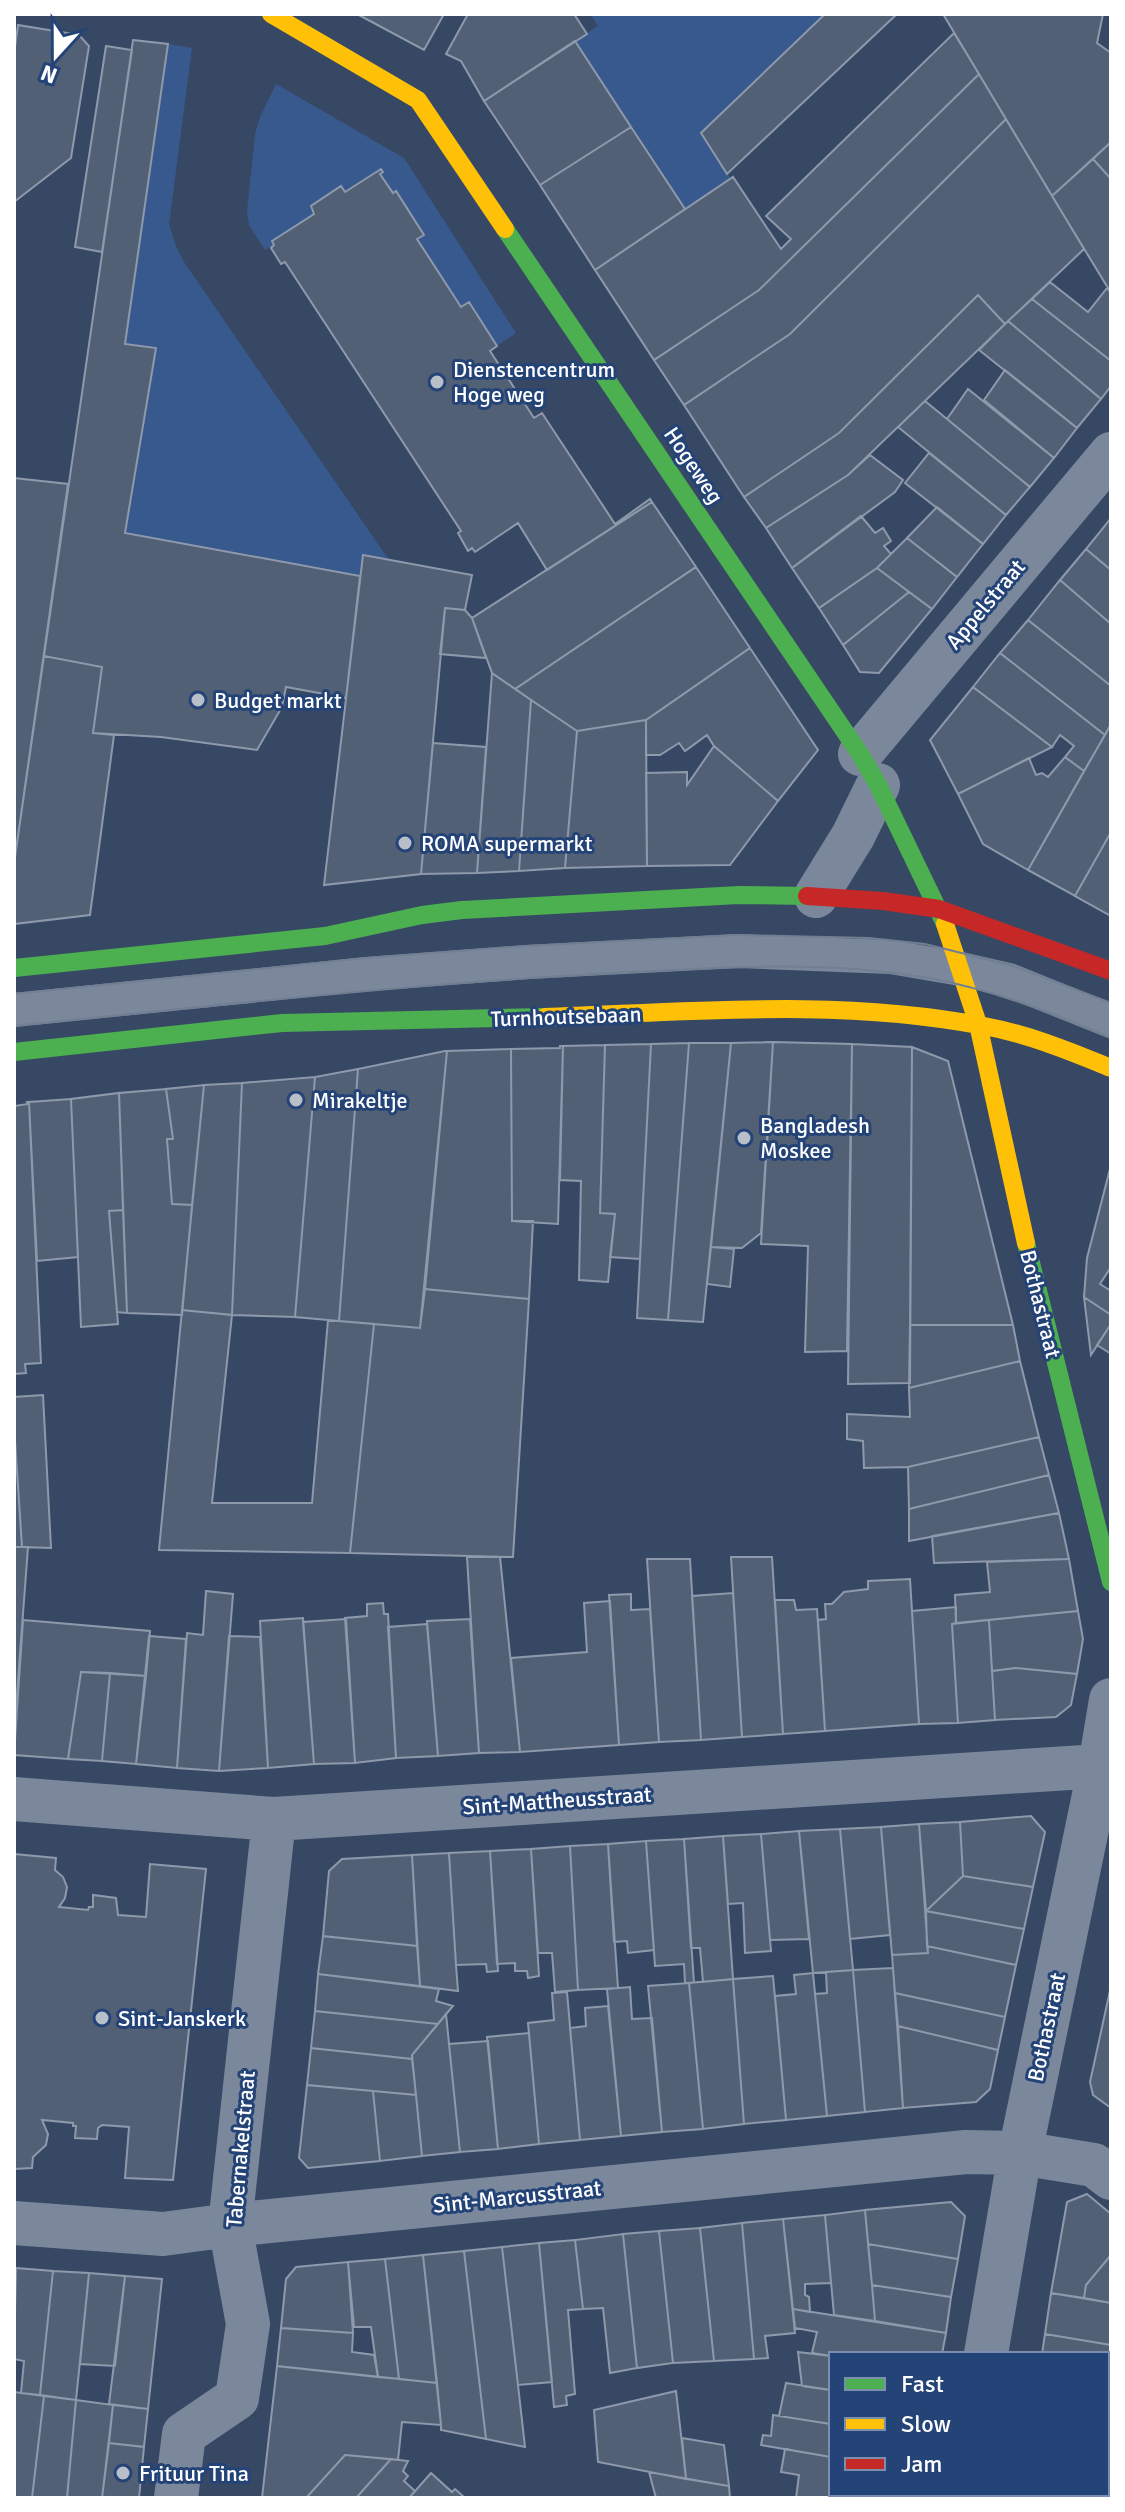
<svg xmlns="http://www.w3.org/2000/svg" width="1125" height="2512" viewBox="0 0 1125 2512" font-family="Signika,sans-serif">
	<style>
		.green { fill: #38598e }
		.building { fill: #526076; stroke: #8e99ab; stroke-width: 2 }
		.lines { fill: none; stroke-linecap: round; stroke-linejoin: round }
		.lane { stroke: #7b889b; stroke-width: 34 }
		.street { stroke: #7b889b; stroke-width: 44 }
		.fast { stroke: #4caf50; stroke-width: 18 }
		.slow { stroke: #ffc107; stroke-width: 18 }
		.jam { stroke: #c62828; stroke-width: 18 }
		.tram { stroke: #727f93; stroke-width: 2 }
		.poi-dot { fill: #b9bfc9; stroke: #244377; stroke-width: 3 }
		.labels { text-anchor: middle; stroke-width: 6; stroke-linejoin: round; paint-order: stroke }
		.poi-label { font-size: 22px; fill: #fff; stroke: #244377; text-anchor: start }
		.street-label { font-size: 22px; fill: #fff; stroke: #244377 }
	</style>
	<rect width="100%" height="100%" fill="#374864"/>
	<path class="green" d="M590,14h235l-124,119 30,46 -46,30 -110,-168 23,-15z
		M168,44l24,4 -23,176 7,22 8,16 205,298 -26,-5 -3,21 -235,-43 31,-185 -31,-4z
		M276,84l128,74 112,175 -19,13 -28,-44 -8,5 -44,-68 6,-5 -27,-42 -3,1 -13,-19 1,-5 -36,23 -4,-6 -30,20 3,8 -42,27 2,4 -9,5 -16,-25 -2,-13 8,-78 5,-17z"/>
	<path class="building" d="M357,14h87l-20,36z
		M468,14h106l13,20 -103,67 -23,-40 -15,-7z
		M825,14h72l-170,160 -26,-41z
		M943,14h160l-6,29 14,10v89l-59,54z
		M18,25l61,10 10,11 -18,112 -57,44v-148z
		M954,33l25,41 -220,216 -105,70 -59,-90 138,-93 48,72 10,-10 -25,-23z
		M133,40l35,4 -43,300 31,4 -31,185 235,43 -14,122 -60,-11 -4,20 -25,43 -96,-13 -68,-4 9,-66 -58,-11z
		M575,41l56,86 -91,58 -56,-84z
		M106,46l26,4 -30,202 -27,-5z
		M979,74l27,45 -216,215 -106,71 -30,-45 105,-70z
		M1006,119l78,130 -79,75 -27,-29 -139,138 -95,64 -60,-92 106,-71z
		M631,127l54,82 -90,61 -55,-85z
		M1111,142v37l-18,-20z
		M1093,159l18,20v114l-59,-97z
		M381,169l2,3 -3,2 13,19 3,-2 28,44 -7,4 44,68 8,-5 28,44 -7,5 44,67 8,-5 73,111 35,-25 2,3 -105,68 -29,-47 -43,29 -3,-4 -4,3 -10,-18 3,-2 -176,-269 -4,2 -10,-16 3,-3 -2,-4 42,-27 -3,-8 30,-20 4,6z
		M1050,282l38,30 19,-24 4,5v68l-79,-62z
		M978,295l27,29 -157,151 -82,53 -22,-31 95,-64z
		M1032,299l79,62v25l-10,13 -93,-78z
		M1008,321l93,78 -24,29 -98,-78z
		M1005,370l72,58 -23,30 -70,-58z
		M968,389l86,69 -24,29 -83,-68z
		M925,401l105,86 -24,28 -108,-88z
		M929,453l77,62 -23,29 -78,-61z
		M870,455l33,25 -8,12 -103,76 -26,-40 82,-53z
		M14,478l54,6 -54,380z
		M652,502l44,65 -181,122 -23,-16 -20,-55z
		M937,507l46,37 -26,33 -50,-39z
		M861,516l14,17 8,-5 8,13 -7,5 7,8 -14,14 -58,40 -27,-40z
		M1111,518v52l-25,-21z
		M907,538l50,39 -25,32 -55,-41z
		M1086,549l25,21v54l-51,-44z
		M363,555l109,20 -7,35 -20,-2 -24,266 -97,11z
		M696,567l54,81 -104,72 -69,11 -62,-42z
		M877,568l32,24 -66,53 -24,-37z
		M1060,580l51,44v62l-83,-66z
		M909,592l23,17 -53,64 -19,-1 -17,-27z
		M445,608l20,2 7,8 14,40 -46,-4z
		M1028,620l83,66v38l-6,11 -105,-82z
		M750,648l68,102 -40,51 -64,-55 -7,-11 -22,16 -6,-8 -19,12h-14v-35z
		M1000,653l105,82 -21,36 -19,-14 9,-11 -14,-11 -8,12 -79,-60z
		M44,656l58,11 -9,66 21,2 -24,180 -76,9v-60z
		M492,673l39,27 -12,171 -42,2z
		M973,687l79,60 -94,47 -28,-54z
		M531,700l46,31 -12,137 -46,3z
		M646,720l1,146 -82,2 12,-137z
		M1111,724v108l-36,64 -47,-26z
		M433,743l53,4 -9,126 -56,1z
		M714,746l64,55 -48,64 -83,1 -1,-93 41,-1v13z
		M1065,757l19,14 -56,99 -45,-26 -25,-50 71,-36 7,17 6,-2 6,4z
		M1111,832v84l-36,-20z
		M773,1042l79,2 -5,307 -42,1 3,-106 -47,-2z
		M773,1042l-12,191 -19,15 -31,-1 20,-204z
		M689,1043h42l-28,279 -35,-2z
		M689,1043l-21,277 -31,-2 14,-274z
		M651,1044l-11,215 -30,-2 5,-43 -15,-1 5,-168z
		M852,1044l60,3 -2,336 -62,1z
		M605,1045l-5,168 15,1 -7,68 -29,-2 2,-99 -21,-1 3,-134z
		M560,1046h3l-5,178 -46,-3 -1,-172 49,-1z
		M912,1047l36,14 65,264h-103z
		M511,1049l1,172h21l-4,78 -104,-10 22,-238z
		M445,1051h2l-27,277 -81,-7 19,-252z
		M358,1069l-19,252 -44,-4 20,-240z
		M315,1077l-20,240 -63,-2 10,-232z
		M242,1083l-10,232 -50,-5 22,-225z
		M204,1085l-12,120 -20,-1 -5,-65h6l-7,-50z
		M166,1089l7,50h-6l5,65 20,1 -10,110 -55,-2 -8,-220z
		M119,1093l4,117 -14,1 9,113 -37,3 -10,-228z
		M71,1099l7,158 -41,4 -8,-159z
		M27,1102h2l12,261 -16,1 1,9 -12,1v-268l14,-2z
		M1111,1165v102l-11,17 11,7v24l-27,-18 3,-39z
		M123,1210l4,103 -10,-1 -8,-101z
		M711,1247l23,2 -4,38 -23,-3z
		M425,1289l104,10 -16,258 -163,-4 24,-229 46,4z
		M1084,1297l27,18v9l-20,31z
		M182,1310l50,5 -20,188h100l16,-183 46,4 -24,229 -191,-3z
		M1111,1324v30l-14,-9z
		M910,1325h103l7,36 -111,27z
		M1020,1361l19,76 -131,30 -44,1 -1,-27 -16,-2v-25l63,3 -1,-29z
		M43,1395l8,153 -29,-1 -8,-122v-28z
		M14,1425l8,122h-8z
		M1039,1437l10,38 -140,34 -1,-42z
		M1049,1475l10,38 -150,28v-32z
		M1059,1513l10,46 -135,4 -2,-27z
		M14,1547h14l-14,187z
		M467,1557h33l20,195 -41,1z
		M731,1557h41l11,177 -41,3z
		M647,1559h43l11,181 -42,2z
		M1069,1559l9,52 -122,12 -1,-28 35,-3 -3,-30z
		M910,1579l9,145 -94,7 -7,-111 8,-1 -1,-15h7l12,-12 24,-3v-8z
		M206,1591l27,3 -14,177 -42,-3 10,-135 16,2z
		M733,1593l9,144 -41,3 -9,-144z
		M631,1594v16l19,-1 9,133 -40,3 -10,-150z
		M775,1600h19l2,10 21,-1 8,122 -42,3z
		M610,1601l9,144 -99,7 -9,-94 76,-6 -3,-49z
		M383,1603l1,11h4l8,144 -41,5 -10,-145 22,-2v-12z
		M956,1607v16l-4,1 6,99 -39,1 -7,-113z
		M1078,1611l5,28 -6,35 -62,-6 -23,3 -3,-51z
		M303,1618l11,146 -46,4 -8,-147z
		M346,1619l9,144 -41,1 -11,-142z
		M470,1619l9,134 -41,3 -11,-135z
		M23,1620l127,11 -4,45 -65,-4 -13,87 -54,-4z
		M989,1620l6,100 -37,3 -6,-99z
		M427,1624l11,132 -42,2 -8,-131z
		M149,1636l37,3 -9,129 -41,-4z
		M229,1636l31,1 8,131 -49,3z
		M1015,1668l62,6 -6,31 -15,12 -61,3 -3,-49z
		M81,1672l29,1 -8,88 -34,-2z
		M110,1673l36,3 -10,88 -34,-3z
		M1031,1816l14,16 -12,55 -70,-11 -3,-54z
		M960,1822l3,54 -37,35 -7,-87z
		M919,1824l9,129 -36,2 -11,-128z
		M881,1827l9,108 -40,4 -10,-110z
		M840,1829l13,141 -40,3 -14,-142z
		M799,1831l10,108 -39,1 -9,-106z
		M761,1834l10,117 -26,2 -2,-50 -15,1 -5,-68z
		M723,1836l10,143 -30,3 -3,-34h-9l-7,-109z
		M684,1839l10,144h-9l-1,-19 -29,2 -9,-125z
		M646,1841l8,109 -26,3 -1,-12 -13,1 -6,-98z
		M608,1844l10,144 -40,2 -8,-144z
		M570,1846l8,144 -23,2 -3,-39h-14l-7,-104z
		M531,1849l8,127 -11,2 -1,-7h-12v-8l-18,1 -7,-113z
		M490,1851l8,120 -11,1 -1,-8 -30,1 -7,-112z
		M449,1853l7,112 2,26 -38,-5 -8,-131z
		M14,1854l42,4 -1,12 8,7 4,10 -2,11 -6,9 29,3 1,-3h4v-12l23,3 2,17 28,2 4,-53 56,5 -33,311 -48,-2 4,-51 -27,-2 -4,3 -1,11 -22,-1 1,-12h-3v-3l-31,-3 6,14 -2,11 -13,12 -1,11 -18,1z
		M412,1855l5,91 -94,-10 6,-65 13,-12z
		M963,1876l70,11 -9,42 -98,-18z
		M926,1911l98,18 -8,36 -89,-19z
		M323,1936l94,10 3,40 -102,-12z
		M927,1946l89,19 -11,52 -110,-24 -3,-38 36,-2z
		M893,1968l10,140 -38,4 -12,-142z
		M853,1970l12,142 -38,4 -12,-122 12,-1 -1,-21z
		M813,1973l14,143 -41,4 -11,-124 21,-2 -2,-19z
		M318,1974l121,15 -3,12 17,5 -15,18 -123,-13z
		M773,1976l13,144 -42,4 -11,-145z
		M733,1979l11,145 -41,5 -14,-146z
		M689,1983l14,146 -41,3 -14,-146z
		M1111,1986v122l-18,-13 -3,-13z
		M630,1987l2,32 20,-1 10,114 -41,4 -14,-147z
		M567,1992l13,148 -41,4 -11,-121 26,-3 -2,-27z
		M895,1993l110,24 -7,33 -100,-24z
		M608,2006l13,130 -41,4 -10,-112 16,-2 -1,-18z
		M315,2011l123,13 -26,31v4l-101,-11z
		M446,2014l14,138 -38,4 -10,-101z
		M898,2026l100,24 -8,39 -14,13 -73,6z
		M529,2033l10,111 -41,5 -11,-112z
		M488,2041l10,108 -38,3 -11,-108z
		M311,2048l101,11 4,36 -109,-10z
		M307,2085l66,6 7,70 -72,7 -9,-10z
		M373,2091l43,4 6,61 -42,5z
		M1087,2194l24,20v41l-25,30 -2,13 -33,-5 16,-91z
		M951,2202l14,14 -7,43 -90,-15 -3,-34z
		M865,2210l7,75 3,36 -41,-6 -9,-100z
		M825,2215l6,68 -26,1v11l4,2 1,15 -17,-3 -10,-90z
		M783,2219l12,114 -30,3 3,22 -14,1 -12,-136z
		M742,2223l12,136 -40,2 -14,-133z
		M700,2228l14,133 -41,2 -14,-132z
		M659,2231l14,132 -36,5 -14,-134z
		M623,2234l14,134 -27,5 -7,-65 -20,1 -8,-69z
		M575,2240l8,69 -15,1 7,84 -9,2 1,9 -13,2 -15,-164z
		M539,2243l13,139 -34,3 -16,-138z
		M868,2244l90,15 -7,38 -79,-12z
		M502,2247l16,138 7,62 -39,-8 -22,-188z
		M464,2251l22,188 -45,-9v-5l-18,-170z
		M423,2255l14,128 -38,-4 -14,-120z
		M1111,2255v48l-27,-5 2,-13z
		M385,2259l14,120 -21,-2 -7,-50h-17l-6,-65z
		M348,2262l5,71 -72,-5 5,-49 10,-12z
		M16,2268l37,3 -13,124 -19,-2 3,-32 -10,-2z
		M53,2271l36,2 -13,127 -36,-5z
		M89,2273l36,3 -10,90 -35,-2z
		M125,2276l37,3 -14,130 -39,-5z
		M872,2285l79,12 -5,36 -71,-12z
		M1051,2293l60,10v42l-66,-11z
		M793,2309l153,24 -4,21 -111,2 -19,-3 5,-21 -22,-4z
		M281,2328l72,5 -1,19 22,3 4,22 -101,-11z
		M1045,2334l66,11v45h-4v-36h-65z
		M798,2352l33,4v34l-29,-4z
		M277,2366l160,17 4,42 -39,-3 -4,38 -53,-5 -39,43h-44z
		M786,2383l45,7v34l-52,-8z
		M676,2391l10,88 -88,-17 -4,-52z
		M14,2392l30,4 -12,102h-18z
		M44,2396l32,4 -9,98h-35z
		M76,2400l37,5 -11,93h-35z
		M113,2405l35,4 -4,38 -35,-4z
		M773,2415l58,9v33l-70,-12 2,-10 8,1z
		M1107,2428l4,1v43l-4,-1z
		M682,2438l42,7 5,41 -43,-7z
		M109,2443l35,4 -5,51h-37z
		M785,2449l46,8v37h87l-1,4h-121l3,-23 -18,-3z
		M345,2455l46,4 -35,39h-50z
		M391,2459l17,2 -5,10 5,5 -4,5 11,10 -6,7h-53z
		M1107,2471l4,1v26h-72l-20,-4h88z
		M649,2472l80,14 1,12h-74z
		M431,2473l21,19 3,-3 9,8 -55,1z"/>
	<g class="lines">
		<path class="lane" d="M14,1010l353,-36 161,-12 210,-11 153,6 70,12 48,11 102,41"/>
		<path class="street" d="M860,754l251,-300
			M816,896l37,-60 25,-51
			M14,1799l260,20 826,-53
			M14,2223l149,11 67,-9 736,-73 54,1 74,12 17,13
			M986,2354l34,-201 80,-387 11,-66
			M176,2498l8,-64 53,-36 11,-74 -18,-99 44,-406
			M962,2498v-4"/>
		<path class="fast" d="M505,229l355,525 18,31 67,139
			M14,968l311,-32 97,-21 40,-5 277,-15 68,1
			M14,1052l268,-29 263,-6
			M1026,1243l85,339"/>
		<path class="slow" d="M271,14l147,86 87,129
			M945,924l33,100 48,219
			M545,1017c146,-5 294,-19 439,9 44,8 85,25 127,42"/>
		<path class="jam" d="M807,896l76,5 56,8 172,62"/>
		<path class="tram" d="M14,994l351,-36 159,-12 212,-11 133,3 56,6 89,22 97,37
			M14,1026c194,-20 388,-41 583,-52 109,-6 222,-15 331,4 63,11 124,34 183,60"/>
	</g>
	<g class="poi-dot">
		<circle cx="437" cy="382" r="8"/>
		<circle cx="198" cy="700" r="8"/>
		<circle cx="405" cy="843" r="8"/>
		<circle cx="296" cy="1100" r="8"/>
		<circle cx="744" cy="1138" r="8"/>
		<circle cx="102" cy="2018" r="8"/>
		<circle cx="123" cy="2473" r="8"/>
	</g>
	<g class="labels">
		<g class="poi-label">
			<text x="453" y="377">Dienstencentrum<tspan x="453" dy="25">Hoge weg</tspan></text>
			<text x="214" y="708">Budget markt</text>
			<text x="421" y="851">ROMA supermarkt</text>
			<text x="312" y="1108">Mirakeltje</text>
			<text x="760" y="1133">Bangladesh<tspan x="760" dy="25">Moskee</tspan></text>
			<text x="118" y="2026">Sint-Janskerk</text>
			<text x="139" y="2481">Frituur Tina</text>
		</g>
		<g class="street-label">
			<text transform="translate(694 465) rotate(56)" y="8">Hogeweg</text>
			<text transform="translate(985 604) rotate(-50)" y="8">Appelstraat</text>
			<text transform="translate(566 1016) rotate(-2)" y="8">Turnhoutsebaan</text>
			<text transform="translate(1041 1304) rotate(76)" y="8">Bothastraat</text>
			<text transform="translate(557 1800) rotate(-4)" y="8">Sint-Mattheusstraat</text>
			<text transform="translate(1046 2027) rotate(-78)" y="8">Bothastraat</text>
			<text transform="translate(240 2149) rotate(-85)" y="8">Tabernakelstraat</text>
			<text transform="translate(517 2196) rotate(-6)" y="8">Sint-Marcusstraat</text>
		</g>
	</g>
	<rect width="1125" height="2512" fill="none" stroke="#ffffff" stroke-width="32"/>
	<rect x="829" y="2352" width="280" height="144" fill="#244377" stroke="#7c8ead" stroke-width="2"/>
	<rect x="845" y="2378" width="40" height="12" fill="#4caf50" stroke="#7c8ead" stroke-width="2"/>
	<text x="901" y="2392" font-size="24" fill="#ffffff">Fast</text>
	<rect x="845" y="2418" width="40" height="12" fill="#ffc107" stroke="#7c8ead" stroke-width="2"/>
	<text x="901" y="2432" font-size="24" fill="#ffffff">Slow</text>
	<rect x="845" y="2458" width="40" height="12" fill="#c62828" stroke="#7c8ead" stroke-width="2"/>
	<text x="901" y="2472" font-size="24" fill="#ffffff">Jam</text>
	<g transform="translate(56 56) rotate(201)" stroke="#244377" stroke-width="6" paint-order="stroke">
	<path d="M0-6L14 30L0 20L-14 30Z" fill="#ffffff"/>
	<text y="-12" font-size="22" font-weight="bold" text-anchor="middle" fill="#ffffff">N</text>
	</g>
</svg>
